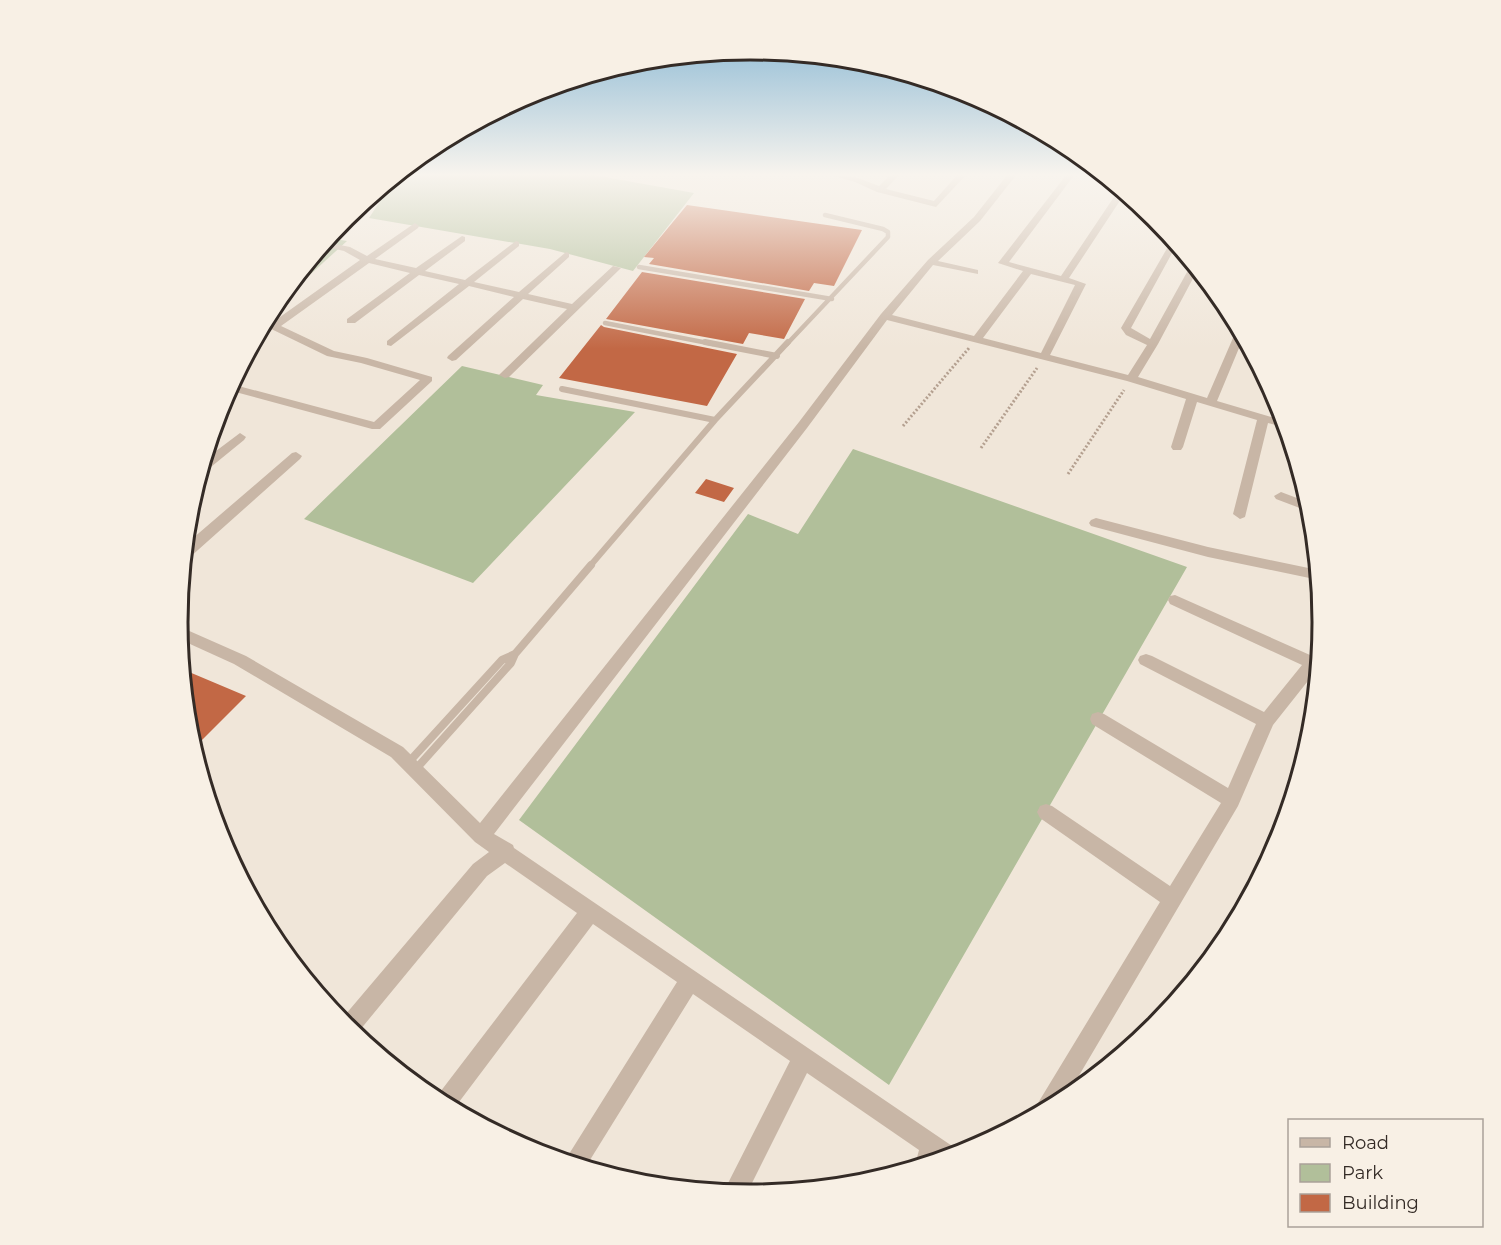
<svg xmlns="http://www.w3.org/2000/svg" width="1501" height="1245" viewBox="0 0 1501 1245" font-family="Montserrat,sans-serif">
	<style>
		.green { fill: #b1bf9a }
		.building { fill: #c26845 }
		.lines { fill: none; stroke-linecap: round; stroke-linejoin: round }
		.path { stroke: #b4a090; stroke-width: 3; stroke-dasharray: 2 2; stroke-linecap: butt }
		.service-far2 { stroke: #c8b6a6; stroke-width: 4.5 }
		.service-far1 { stroke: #c8b6a6; stroke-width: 6 }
		.service { stroke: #c8b6a6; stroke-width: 8 }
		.minor { fill: #c8b6a6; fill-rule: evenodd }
		.rim { fill: none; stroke: #342b26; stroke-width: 3 }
	</style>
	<rect width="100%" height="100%" fill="#f0e6d9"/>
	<path class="green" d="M398,174h190l106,19 -61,78 -83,-22 -181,-31z
		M329,238l18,3 -68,62 -3,-1z
		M462,366l81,19 -7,10 99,17 -162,171 -169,-64z
		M853,449l334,118 -298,518 -370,-265 229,-306 50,20z"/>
	<path class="building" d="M687,205l175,25 -28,56 -20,-3 -5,8 -160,-27 5,-6 -10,-1z
		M642,272l163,27 -21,40 -35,-6 -6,11 -137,-25z
		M601,325l3,2 133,27 -30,52 -148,-28z
		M706,479l28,9 -10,14 -29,-9z
		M182,669l64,27 -53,53 -5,-15z"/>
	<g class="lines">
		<path class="path" d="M903,426l66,-78
			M981,448l56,-80
			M1068,474l56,-84"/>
		<path class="service-far2" d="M639,267l193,32
			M605,323l108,21
			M787,344l101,-107v-5l-5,-3 -58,-14"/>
		<path class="service-far1" d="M705,342l72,14
			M562,389l153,31
			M590,566l125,-146 73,-78"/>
		<path class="service" d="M515,654l76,-89
			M408,763l94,-103 13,-6 -4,9 -96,107"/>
		<path class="minor" d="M828,174l30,4 21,8 12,-12h9l-14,15 48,12 24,-27h9l-31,33 -59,-15 -22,-10z
			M1008,174h9l-37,47 -42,40 40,9v4l-45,-9 -41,50 82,21 49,-65 -25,-8 69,-89h8l-66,88 52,14 59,-88 5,5 -56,85 17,6 -36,71 78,20 19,-30 -21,-10 -5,-7 52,-90 4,6 -46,84 19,11 42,-76 6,6 -40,75 -20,33 69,21 29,-67 4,-3 4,8 -27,65 68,20 2,7 -19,-5 -23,94 -5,2 -7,-5 24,-94 -60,-18 -14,45 -2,3h-8l-2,-3 15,-48 -59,-18 -240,-61 -80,108 -313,406 19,11 1,3 444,302 2,5 -46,14 5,-19 -112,-77 -61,122 -23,-2 67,-132 -97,-67 -108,174 -21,-6 113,-180 -84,-58 -140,186 -19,-10 143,-187 -72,-50 -18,13 -132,160 -15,-15 133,-157 16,-12 -14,-10 -84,-85 -157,-93 -55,-25 -1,-13 68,30 157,91 77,76 319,-401 82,-108 47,-54 46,-43zM1031,274l44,11 -34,68 -58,-15z
			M344,219l11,2 1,2 -4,3 -12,-3z
			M415,223l4,3 -1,2 -43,31 41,9 46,-32 3,1v4l-40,30 40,9 51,-39 3,1v4l-45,36 45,10 47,-40 3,1v4l-41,37 44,10 41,-38 8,2 -112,109 -4,1 -6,-3 2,-2 66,-64 -44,-10 -67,61 -4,1 -5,-3 1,-2 66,-59 -45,-11 -78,60 -4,-1v-4l72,-57 -40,-9 -64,48h-8v-4l63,-46 -41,-10 -88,63 53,25 33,7 65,19v4l-52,48h-8l-144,-39 3,-6 143,38 46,-42 -59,-17 -34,-7 -64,-31 3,-6 7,3 87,-62 -16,-9 -22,-5 3,-4 25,5 17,9z
			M240,433l6,4 -2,3 -38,31 -6,1 4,-12z
			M296,452l6,4 -2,3 -111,99 -5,1 1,-14 107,-92z
			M1281,492l29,11 3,10 -37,-14 -2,-3z
			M1096,518l112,29 110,23 1,10 -111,-23 -117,-31 -2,-3 2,-3z
			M1175,595l135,60 6,-11 6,-2 -3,25 -46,58 -35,81 -174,295 -27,15 -2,-5 3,-8 122,-201 -120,-84 -3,-6 3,-6 6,-2 6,2 118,80 51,-83 -129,-79 -2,-5 2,-5 6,-2 6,2 124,74 28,-64 -116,-60 -2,-4 2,-4 6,-2 6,2 112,56 38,-47 -132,-61 -2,-4 2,-4z"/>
	</g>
	<linearGradient id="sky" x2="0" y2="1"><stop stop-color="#7bb0d0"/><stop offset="0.5" stop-color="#f8f4ee"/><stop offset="1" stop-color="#f8f4ee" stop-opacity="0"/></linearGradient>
	<rect width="1501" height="349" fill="url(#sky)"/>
	<path d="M0 0H1501V1245H0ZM188 622a562 562 0 1 1 1124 0a562 562 0 1 1-1124 0Z" fill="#f8f0e5" fill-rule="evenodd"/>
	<path class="rim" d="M188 622a562 562 0 1 1 1124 0a562 562 0 1 1-1124 0Z"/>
	<rect x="1288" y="1119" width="195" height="108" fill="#f8f0e5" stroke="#aaa199" stroke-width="1.5"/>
	<rect x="1300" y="1138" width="30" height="9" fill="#c8b6a6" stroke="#aaa199" stroke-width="1.5"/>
	<text x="1342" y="1149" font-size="18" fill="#342b26">Road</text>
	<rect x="1300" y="1164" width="30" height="18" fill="#b1bf9a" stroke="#aaa199" stroke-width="1.5"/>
	<text x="1342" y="1179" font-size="18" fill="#342b26">Park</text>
	<rect x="1300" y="1194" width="30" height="18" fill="#c26845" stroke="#aaa199" stroke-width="1.5"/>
	<text x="1342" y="1209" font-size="18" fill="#342b26">Building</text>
</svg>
